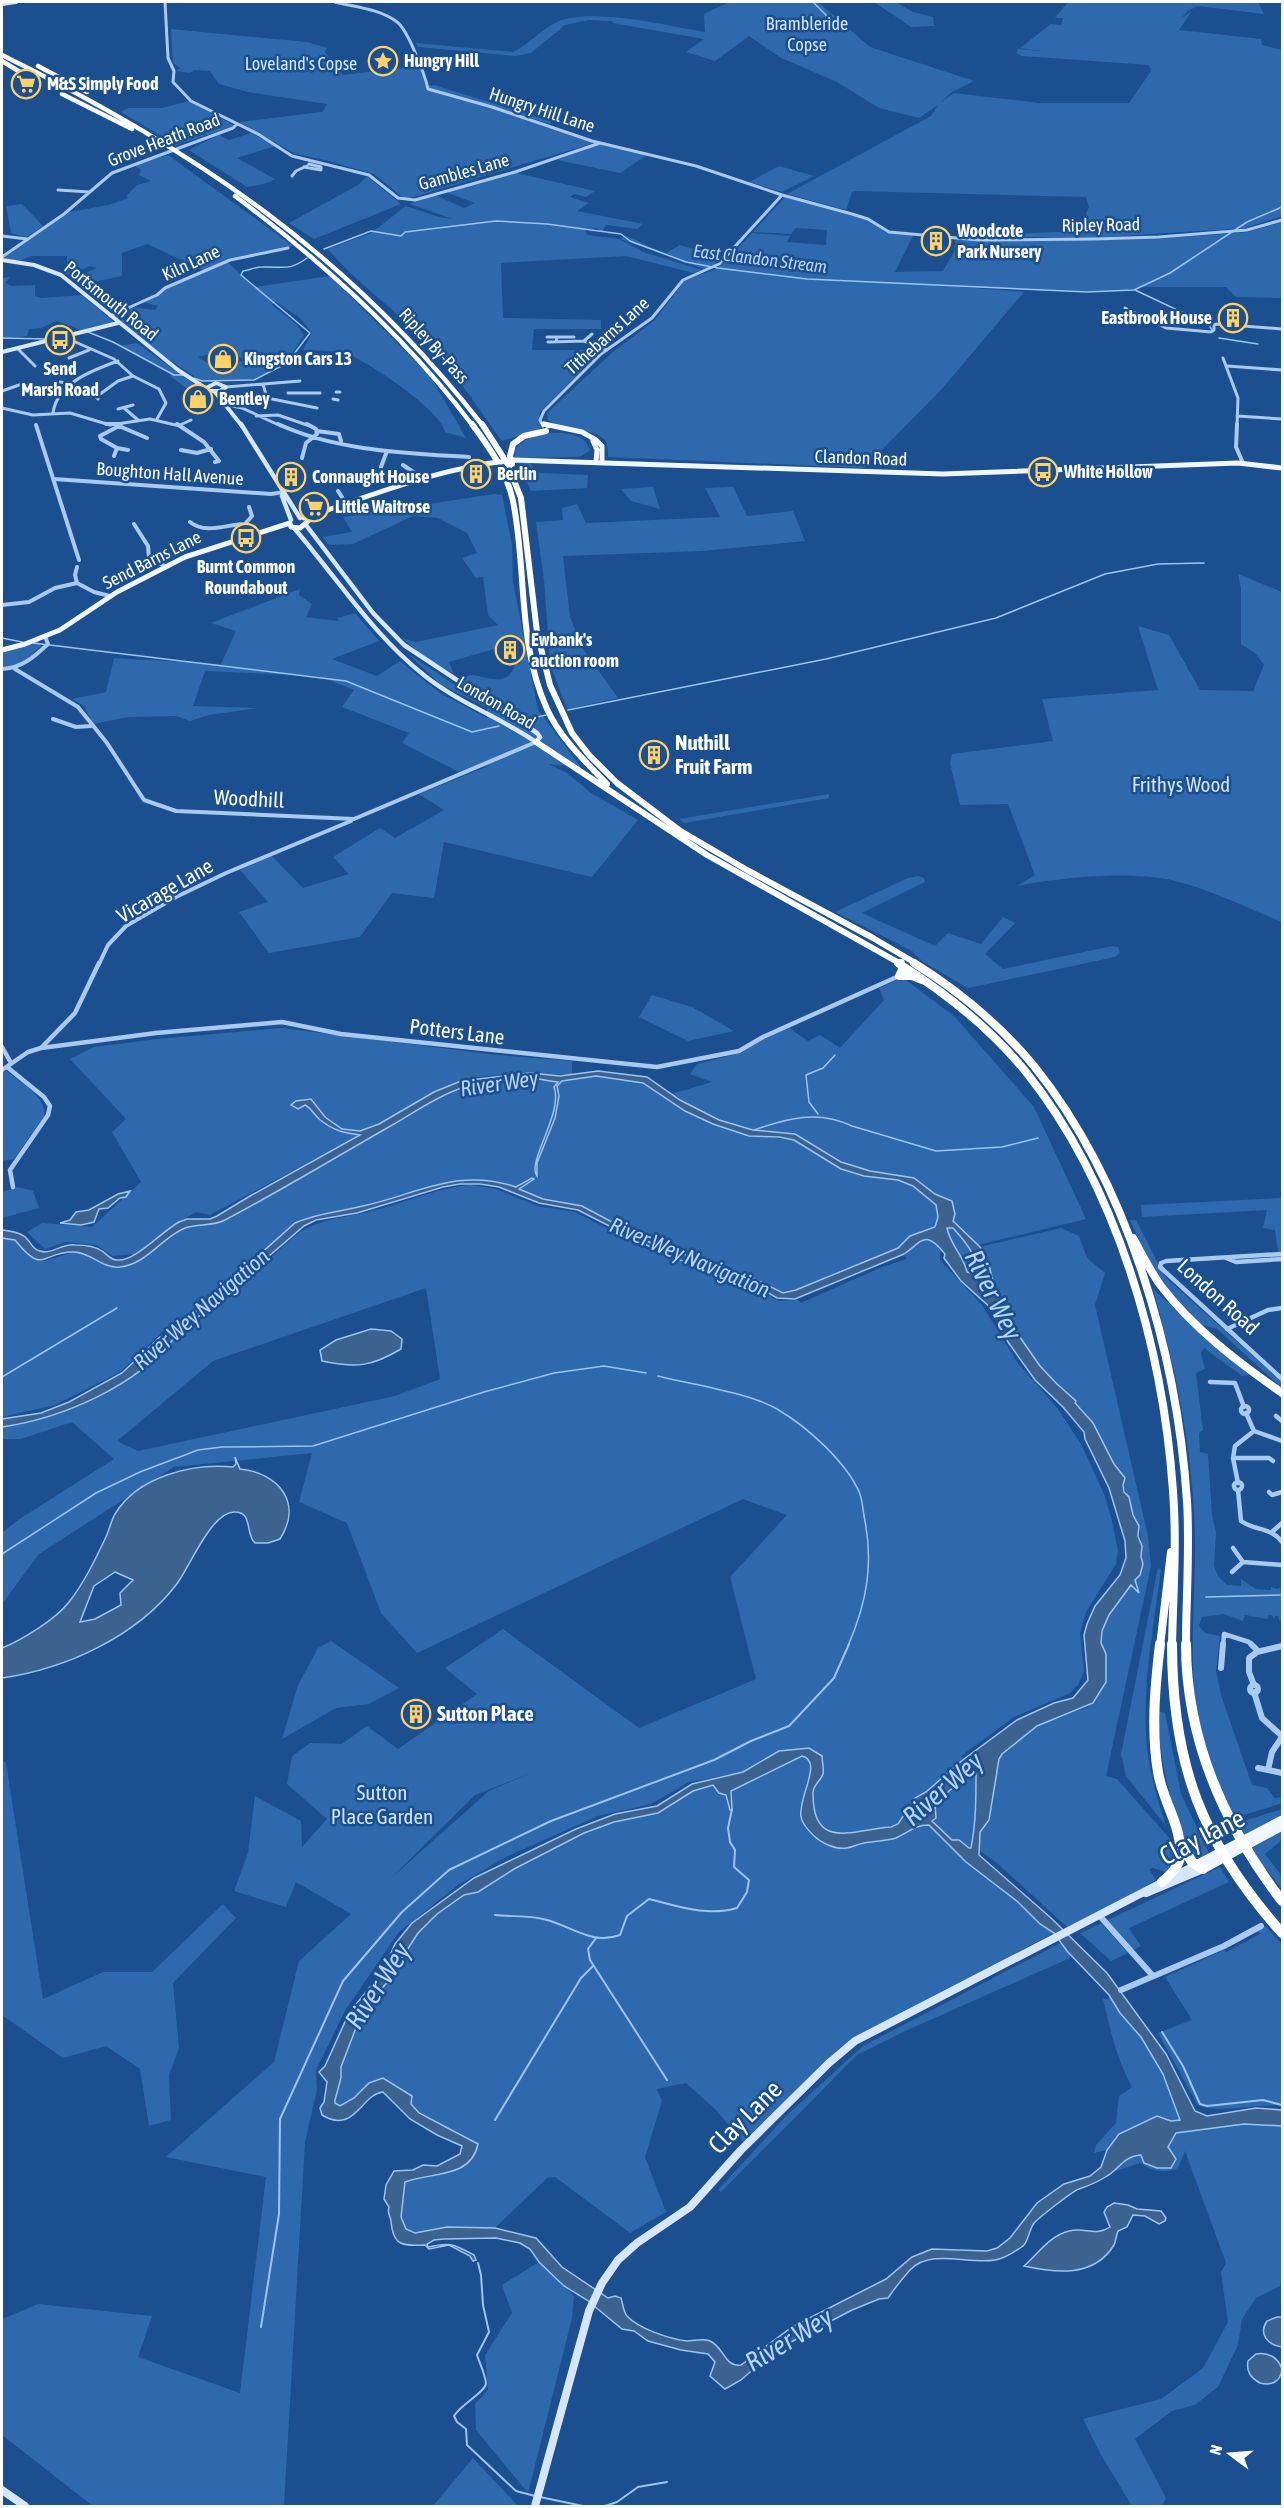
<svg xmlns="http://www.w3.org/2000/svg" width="1284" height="2508" viewBox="0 0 1284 2508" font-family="'Asap Condensed',sans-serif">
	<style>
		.green { fill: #2e69ad; fill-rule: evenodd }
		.water { fill: #3c6290; stroke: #9cc4f0; stroke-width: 1.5; fill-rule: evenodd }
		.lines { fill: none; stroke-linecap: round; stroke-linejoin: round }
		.stream-far1 { stroke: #9cc4f0; stroke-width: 1.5 }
		.stream { stroke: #9cc4f0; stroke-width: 2 }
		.street-far3 { stroke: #a9c9ee; stroke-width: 3 }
		.street-far2 { stroke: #a9c9ee; stroke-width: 4 }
		.street-far1 { stroke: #a9c9ee; stroke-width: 4.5 }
		.street { stroke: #a9c9ee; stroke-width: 6 }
		.secondary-far2 { stroke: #d6e6fa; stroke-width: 4 }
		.secondary-far1 { stroke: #d6e6fa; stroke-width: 4.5 }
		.secondary { stroke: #d6e6fa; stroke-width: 8 }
		.primary-far2 { stroke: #f0f6ff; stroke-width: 4.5 }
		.primary-far1 { stroke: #f0f6ff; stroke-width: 5 }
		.primary { stroke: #f0f6ff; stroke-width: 9 }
		.highway-far3 { stroke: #fff; stroke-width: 4.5 }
		.highway-far2 { stroke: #fff; stroke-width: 6 }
		.highway-far1 { stroke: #fff; stroke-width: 8 }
		.highway { stroke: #fff; stroke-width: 10 }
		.labels { text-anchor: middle; stroke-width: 5; stroke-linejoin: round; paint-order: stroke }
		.far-park-label { font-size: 18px; fill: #cfe3fa; stroke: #1b4f8f }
		.far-poi-label { font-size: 18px; font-weight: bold; fill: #fff; stroke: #1b4f8f; text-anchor: start }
		.far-street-label { font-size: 18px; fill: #fff; stroke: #1b4f8f }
		.far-water-label { font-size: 18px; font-style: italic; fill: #b5d3f5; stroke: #1b4f8f }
		.poi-label { font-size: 21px; font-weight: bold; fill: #fff; stroke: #1b4f8f; text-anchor: start }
		.park-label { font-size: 21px; fill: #cfe3fa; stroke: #1b4f8f }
		.street-label { font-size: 21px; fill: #fff; stroke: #1b4f8f }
		.water-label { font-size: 22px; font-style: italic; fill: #b5d3f5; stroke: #1b4f8f }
		.near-street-label { font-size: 26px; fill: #fff; stroke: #1b4f8f }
		.near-water-label { font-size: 27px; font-style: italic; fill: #b5d3f5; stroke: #1b4f8f }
	</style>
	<rect width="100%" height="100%" fill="#1b4f8f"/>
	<path class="green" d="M729,2h89l52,45 104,34 -22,11 -12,11 14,-10 85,10h90l22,-32 -2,-6 -127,-9 -6,-3 2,-4 24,2 -22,-3 31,-24 10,1 2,-7h-8l12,-15 -3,-1h194l6,12 -66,-8 -9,4 -8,8 11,-7 -13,19 82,9 1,6 20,5v166l-37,12 -155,10 -126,-2 115,-5 10,-24 -3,-10 -231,-6 -3,1 -6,18 -59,-16 144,-78 7,-11 -19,13 -40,-10 -42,-26 -56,-24 -32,-22 -34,25 -29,-9 18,-13 -92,-16 1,-2 -24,-1 -24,5 -34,28 -16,3 -97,-9 -2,-4 97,9c16,-8 27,-21 42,-29 34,-17 112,3 150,9l-1,-18z
		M874,2h22l17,10 20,5 1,9 -23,1z
		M171,29l136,13 20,6 -2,4 18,23 75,-9 5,7 2,13 9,-1 117,36 -1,3 -58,-18 -4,1 106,36 -187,56 -6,-3 -27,-22 -53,-15 -25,-5 -57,-32 83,-10 5,-8 -79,-12 -29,-8 -9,-13 -16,-1 -4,3 -14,-2 4,-3 -7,-5z
		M189,101l46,25 -59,19 -55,-33 7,-4h34z
		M252,133l23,13 -38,12 38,21 -7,4 -21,4 -58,-37 30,-15 10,5z
		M600,144l47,11 -27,18 -63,-13z
		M168,155l125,91 -63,12 -27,12 -56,-26 -25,9v23l-43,9 -7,-6 25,-11 -7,-2 -22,9 -6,-3 5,-2v-14h-35l-14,5 -15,-3 66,-46 40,-7 19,-7 -2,-2 11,-11 14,-4 -12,-6 2,-5 -7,-5z
		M779,166l35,10 -32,16 -33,-10z
		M516,173l79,18 -9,6 -12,-3 -4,3 19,6 -12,8 66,13 -6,5 -31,-4 -4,7 -6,-4 -11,1 2,6 32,4 24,13 59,18 -8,3 -68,-17 -125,7 2,55 98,2v9h-67l-2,21h56l11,3 -60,60 2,16 -39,12c-29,-40 -57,-84 -94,-117 -27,-25 -56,-46 -80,-75l43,-16 35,-27 33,11 14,2 -44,-15 26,-9 29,13 11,-5 -30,-11z
		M367,176l34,28 -87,35 -25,-16 69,-38z
		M785,197l83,22 19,14 27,1 -19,38 48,-1 11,-19 2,-15 22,4 180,-2 91,-7 33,-10v76l-46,-1 -10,-10h-86l-8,4h-78l-93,-4 63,5 -83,98 -77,78 -256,-11c0,-4 0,-11 -2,-15 -7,-14 -44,-12 -58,-22l-1,-7 67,-62 40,-30 32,-42 28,-9 12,-9 26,-28 38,3 -3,6 39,3 1,-15 -31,-2 -5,6 -38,-2z
		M22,204l21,22 -17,11 -15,-4 -5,-27z
		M626,236c15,5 25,13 40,17l14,-8 42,12 -10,10 -8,2 -84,-30z
		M227,262l28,25 75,-11 100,100 36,62 -21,-6c-3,-21 -79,-72 -100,-79 -12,-3 -29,-2 -42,-3l9,-17 -12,-15 -24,-16 -5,2 26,21 7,10 -18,28 3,1 -36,16 -50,2 -50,-33 -41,-33 18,-9 25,3 3,-4 -19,-5zM225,350l21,10 -30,8 -18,-11z
		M10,277l-5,6 7,3 23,-1v11l6,2 41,-3 32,27 -33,8 -24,-9 -16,7 -12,1 -2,7 -25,2v-60z
		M137,343l57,41 4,11h-3l-25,-19 2,-2 -52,-28z
		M545,433c15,-1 40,-1 45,17l-8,6 -7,1 -60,1 -1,-7c7,-11 18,-15 31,-18z
		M529,462l11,11 48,2 -1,13 -56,3 -13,-28z
		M653,487l7,22 -29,-8 -10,-12z
		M733,487l14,29 46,-5 12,30 -103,10 -139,5 7,61 13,32 35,49 -51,11 -17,-45 -6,-84 -8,-58 27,-2 -1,-12 15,-4 9,19 134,-6 -15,-29z
		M494,494l8,1 10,50 1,37 25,128 43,57 -33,-3 19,9 24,20 47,27 -46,57 -148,-35 -10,56 -42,-5 -32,44 -91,16 -30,-41 29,-10 -28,-32 32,-14 31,32 46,-14 -16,-17 47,-29 15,10 49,-28 -25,-16 72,-29 -32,7 -57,-29 7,-10 -67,-26 12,-17 -36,-14 -113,-5 -12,35 65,2 -49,7 -19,6 -14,-5 -47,1 -36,7 -9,-18 -12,-7 34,-7 8,-34 107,6 15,-33 -25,-8 89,-34 -1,6 13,9 -6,13 33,4 -2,-3 18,-5 24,28 -47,18 45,17 23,-15 40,32 47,25v-10l-47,-24 -33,-31 57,38 41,17 -46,-29c4,-1 9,-4 14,-4 15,2 36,13 42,-11h5l-1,-19 -18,2 -52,15 5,12 -30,-17 -22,-19 14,4 82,-17 -10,-10 -5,-38 -7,1 -14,-20 15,-5 -10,-20 -29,-15 -25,-2 -60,28 -24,1 -6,-8 29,-5 -9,-15z
		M1238,574l44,18v330c-32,-13 -65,-29 -99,-39 -44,-14 -122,-6 -166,3l18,-11 -27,-71 -48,1 -10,-42 2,-9 101,-13 -11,-42 116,-9 -20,-64 31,9 31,55 53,1 11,-26 -9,-12 -14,-9v-56z
		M38,641l3,5 -20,18 -19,4v-17z
		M829,794v4l-145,25 -5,-4z
		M918,876l6,2 1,4 -63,31 73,33 13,-13 33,11 22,-27 12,6 -30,31 18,15 109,-23 6,1 2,6 -5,4 -147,31 -45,-26 -11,-11 -77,-39 73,-34z
		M903,978l51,38 80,91 52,112 -108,26 -25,-24 2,-7 -3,-13 -17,-7 -21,-16 -44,-7 -21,-6 -50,-29 -54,-8 -26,-8 -48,-26 41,-12 -22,-8 7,-10 44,-11 23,-15 25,-10 19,13 12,-6 20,13 44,-48 -5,-12z
		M652,995l40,12 42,24 -46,10 -49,-24z
		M282,1028l215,27 75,6v14c-33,-2 -84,-3 -115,7 -28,9 -82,56 -109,49 -16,-4 -28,-20 -37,-33l-16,4 3,7 8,-4 2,1c18,20 26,26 52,29l-150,80 -14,-3 -21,12 -40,30 -22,2 -17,-11 -30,-3 -21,7 -18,-17 15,-9 50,4 49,-45 -29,-50 14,-13 -56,-60 24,-12 63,-8z
		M7,1071c13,12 40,25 37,45l-30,43 -12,2v-88z
		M596,1076l47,7 42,28 60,24 49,5 47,29 23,7 34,4 15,6 23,19 2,12 -3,10 -28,11 -9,10 -102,42 -13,3 -34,-17 -96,-32 -71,-38 -39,-7 -24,-11 14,-9 -12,4 -5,4c-52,-20 -102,8 -153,19 -24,5 -46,7 -68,17l-124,108 -6,-2 -45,43 -65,33 -53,12v-179l13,2 21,20 8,1 31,-9 17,4 18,11 17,-1 15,-7 44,-32 37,-6 111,-61 93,-56 26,-12 32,-8 45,-6 29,4 -5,8 3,6 -5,23 -18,47 3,10v-13l18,-45 4,-22 -2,-10 5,-5z
		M470,1185l26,4 41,17 38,6 78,40 100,35 26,14 19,-1 3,3 81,-36 25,-8 -3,-5 17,-14c10,-1 16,4 22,12h-3v8l42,45 35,57 41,47 23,35 23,50 8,27 6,30 -2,13 -30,48 -6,21 4,38 -6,14 -8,8 -56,24 -53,39 3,3 -38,33 -7,3 -22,29 -49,11 -12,-2 -14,-6 -10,-18 1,-20 10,-14 -1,-19 -43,-5 -36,21 -54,10 -38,22 -53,12 -90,40 -50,29 -59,47 -53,77 -30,61 1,20 -12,52 -21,364h-191l-91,-71v-116l36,-15 114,12 -14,41 102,36 26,-216 -100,-20 108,-95 25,-101 52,-47 -55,-32 -10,25 -52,-16 14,-38 7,-57 46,25 1,26 25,-28 -40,-35 5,-28 18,-13 32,1 25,-18 31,23 79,-55 -32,-26 58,-39 136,99 117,-49 -26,-102 57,-62 -44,-16 -326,154 -36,-40 -34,-90 -48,-21 13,-49 -138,14 -135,87 -37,50v-71l16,-13 96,-61 -42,-37 -51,17h-19v-12c64,-10 126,-39 171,-87h5l119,-106c26,-17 50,-16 79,-24 31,-8 61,-22 94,-25zM426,1288l14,91 -45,17 -257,55 -21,-10 96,-80zM531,1773l-42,18 -98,87 84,-83z
		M17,1187l16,4 6,17 -37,10v-26z
		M1282,1198v54h-4l-3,-22 -12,-2 4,-18 -125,7 -1,-12z
		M1130,1220h6l29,57 117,105v6l-65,-59 -15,-4 -39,-40 -9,-13z
		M947,1228h6c11,12 27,29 23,47l-9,-3c-3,-16 -16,-28 -20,-44z
		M1061,1228l18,8 8,22 18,15 -10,32 53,231 3,30 -45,210 11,3 54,61c4,15 3,20 -5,32l-14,-4 -3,1 7,11 -36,21 -53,26 -70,-64 -18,-13 1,-18 9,-12 10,-61 3,-5 35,-28 51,-19 18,-29v-24l-5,-11 3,-19 27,-39 7,5 -3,-10c9,-11 7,-40 4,-54 -1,-5 -6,-8 -7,-13 -1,-4 -1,-10 -3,-14 -3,-9 -7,-10 -4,-21l-11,-14 -21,-41 -53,-57 -23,-33 -21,-39 -8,-34 -8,-13z
		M1153,1289l96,86 -7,1 -38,-28 -3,5 4,16 -9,4 7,57 -4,3 1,19 8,2 4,61 4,18 -2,33 4,10 9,9 14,1v-7l15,10 15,1v-3l6,2 5,-3v35l-3,-1 -1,-4h-3l-1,4 -1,-4 -4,-1 -2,4 -22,-4 -2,6 -19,-7 -22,3 -3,9 6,7 15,3 -4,34 5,25 31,90 15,3 8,10 7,-1v6l-48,15c-9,-24 -26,-57 -32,-80 -16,-63 -6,-136 -7,-199 -1,-86 -19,-169 -42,-250z
		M1158,1568l3,1c-8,63 -22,131 -12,194 4,21 10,42 17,63l-40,-50 -5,-22z
		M331,1641l68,47 -30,16 -33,4 -54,31 16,-54 20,-37z
		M1158,1711l7,2 16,81 28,59 -10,5 -8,-2c-19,-47 -32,-93 -33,-145z
		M802,1756c22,5 -5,43 -2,60 2,7 9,15 13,19 21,19 33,11 56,7 9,-1 19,-1 27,-4 13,-5 18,-13 33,-13l37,37 52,40 22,22 14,9 -192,100 -24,16 -94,94 -28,-33 -30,-27 -29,6 5,12 -17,56 21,55 -36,21 -75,-56 -8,1 -52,50 -80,5 -9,-4 -5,-12 3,-35 19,-6 19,-1 36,-31 -59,-31 -8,-9 2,-6 -17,-13 -31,1 -11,12 -14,8 -5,-3v-3l6,-22v-11l16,-42 22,-33 15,-18 4,-10 20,-31 19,-19 27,-19 14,-3 36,-23 70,-36 30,-11 44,-9 35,-22 20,-6 6,8 7,2 4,15v-19z
		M2,1760l4,3 37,236 60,-27h49l71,-68 13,14 -63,65 6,65 -10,27 2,45 -22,6 -9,-57 -34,-23 -43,12 -61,-43z
		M971,1771l5,1c0,19 3,63 -7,76l-10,-8 -7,1 -20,-19 3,-4v-14l16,-16 9,4 -7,-5z
		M1282,1809v8l-38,19 -7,-13z
		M1282,1831v9l-17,14 17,22v13l-32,-40z
		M1220,1867l9,15 -100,46 12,18 -8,4 -25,-30z
		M1101,1923l27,30 -17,8 -31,-28z
		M1265,1926l17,18v162c-21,-3 -71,9 -85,-2l-39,-71 34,-13 -27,-43 59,-27 2,2 34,-18 -3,-3z
		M1062,1942l8,12v4l-169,75 -44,22 -136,137 -3,-2 69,-75 76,-69z
		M1111,1998c8,14 19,24 29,37 17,24 34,56 40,85l-9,1 -14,-5 -38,18 -12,16 -13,3 2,-8 20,-22 3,-27 13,-9c-15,-27 -22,-58 -29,-88z
		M1244,2124l38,2v159l-26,13 -14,21 -4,26 -20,42 -23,18 -23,6 -37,28 31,59 -4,8h-30l-32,-53 -17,-34 78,-20 42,-31 25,-46 -7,-50 5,-9 -41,-112 -7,17c-14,6 -25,3 -38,-5l-27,9c15,-23 40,-15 63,-13l-8,-12 8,-14z
		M539,2262l35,34 -2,22 -44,175 -52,-63 -1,-26 13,-14 -3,-35 27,-42 -10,-28z
		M473,2458l45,48h-85z"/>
	<path class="water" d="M598,1071l49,6 33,23 39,20 34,10 42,4 46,28 29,9 44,7 21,16 17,7 3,13 -2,7 27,26 9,18 7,29 21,39 23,33 17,18 19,17 -1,2 18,20 21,41 11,14 -2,7 1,7 5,5 4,18 6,11 -1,10 4,10 -1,11 2,7 -3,11 -5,5 4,13 -8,-8 -22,30 -7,16 -1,12 5,11v28l-13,21 -56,23 -35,28 -3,5 -10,61 -9,12 -1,23 72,63 56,55 59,81 29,57 12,5 49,-8 26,2v16l-38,-2 -68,9 -8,14 8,12 -5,9h-14l-13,-5 -3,-8c-17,1 -22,14 -34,21 -9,6 -19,10 -28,13 -5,1 -39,28 -44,33 -6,6 -7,21 -12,24 -7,5 -19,13 -28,14 -25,5 -64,-12 -85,10 -7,8 -16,19 -22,28l-9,1 -27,11 -61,32 -19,11 -31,27 -16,9 -15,-13 5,-14 -7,-8 -27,-4 -33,-9 -14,-10 -12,-2 -35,-29 -23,-14 -25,-24 -9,-13 -10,-6 -24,-5 -52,1 -10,1 -7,4 1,3c23,-5 26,-3 46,8l2,5 -3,1 -3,-5 -21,-11 -20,4 -4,-4c-23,1 -32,1 -34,-24 -1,-6 -4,-7 -2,-14l-5,-8 2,-14 8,-14 19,-1 10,-5 14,1 23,-12 2,-8 -25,-11 -27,-16 -27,-27c-22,2 -28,43 -61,23l-2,-7 4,-6 3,-20 -8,-10 6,-6 24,-53 34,-42 12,-27 17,-21 62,-45 102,-49 39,-15 42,-8 35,-22 51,-12 36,-21 30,-3 13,8c0,6 2,12 1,18 -2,7 -11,11 -10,20 0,58 41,35 78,33l7,-3 17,-26 11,-6 38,-33 53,-39 37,-17 19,-5 15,-18 -4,-45 3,-11 8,-18 25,-31 6,-17 -1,-17 -16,-53 -24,-49 -1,-7 -21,-25 -28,-27 -27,-38 -15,-32 -32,-29 -17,-23 1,-4c-20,-25 -22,-13 -41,0l-109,45 -18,-1 -29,-17 -78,-24 -92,-47 -39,-7 -40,-16 -19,-3h-20l-17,3 -86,26 -41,7 -12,6 -128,110c-39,50 -113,82 -174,91v-8l39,-6 28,-11 53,-29 38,-36 9,-2 126,-112c22,-10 44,-11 68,-17 55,-12 95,-39 153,-19l16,-9 2,1 -15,10 24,10 39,7 71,38 96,32 34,17 13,-3 102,-42 12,-12 25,-9 3,-10 -2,-12 -23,-19 -15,-6 -34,-4 -23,-7 -47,-29 -15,-3 -30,-1 -36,-12 -28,-13 -42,-28 -47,-7 -34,5 -5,5 2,10 -4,22 -18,45v13c-11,-13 27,-64 17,-89l4,-5c-9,-1 -18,-3 -27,-4 -22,-1 -51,4 -72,11 -26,9 -48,26 -72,39 -54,31 -107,63 -162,92 -13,7 -27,3 -40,8 -24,10 -38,36 -65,39 -18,2 -29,-15 -47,-15 -32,0 -29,24 -58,-12l-13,-2v-8c7,1 20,2 25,9 5,5 5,10 13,12 12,4 22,-8 35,-6 7,0 20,1 27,6 5,3 8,9 15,9 18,2 45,-29 62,-38l8,-3h23l7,-3 33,-20 110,-61c-16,-2 -26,-4 -41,-16 -5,-5 -8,-11 -14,-14l-7,4 -7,-4 5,-4 15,-2 14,18 17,12 18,2 19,-7 55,-32 27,-11 69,-8 30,3zM947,1228h6c11,12 27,30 23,47l-9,-3c-3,-16 -17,-27 -20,-44zM802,1756c22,5 -5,43 -1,61 1,6 8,14 12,18 8,8 23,15 34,13 6,-1 11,-4 17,-5 11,-2 22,-2 32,-5 12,-5 18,-13 33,-13l37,37 52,40 22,22 14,9 13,18 42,44 11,18 21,24 22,37 17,46 -9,1 -14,-5 -38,18 -12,16 -6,17 -11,9 -26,8 -27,19 -27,35 -13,10 -10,3 -55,-2 -20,8 -26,22 -94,48 -51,38c-17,2 -17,-18 -31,-24 -6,-3 -16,0 -23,0 -17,-2 -48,-12 -60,-25 -4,-5 -4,-12 -6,-18l-6,-2 -7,2 -46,-31 -26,-29 -41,-10 -48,-1 -32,6 -9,-4 -5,-12 4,-35c25,-10 66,-3 73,-38l-59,-31 -8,-9 1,-8 -29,-18 -14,5 -15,15 -14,8 -5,-3v-3l6,-22v-11l16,-42 22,-33 15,-18 4,-10 20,-31 19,-19 27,-19 14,-3 36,-23 70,-36 30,-11 44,-9 35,-22 20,-6 6,8 7,2 4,15h2l-1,-19zM971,1771l5,2c0,25 0,50 -5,75h-2l-10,-8h-7l-20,-19 4,-3 -1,-14z
		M130,1191l-4,6 -6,1 -12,10 -9,1 -5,13 -13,3 -21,-2 10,-3 6,-8 13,-2 29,-16z
		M371,1329l20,2 11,8 -1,10c-30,18 -45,19 -79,12l-2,-11 16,-10z
		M235,1457l5,12c39,4 63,34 40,70l-12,4h-13c-10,-9 -2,-31 -20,-31 -24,-1 -46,57 -59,73 -40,52 -111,84 -174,93v-30c20,-8 54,-29 67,-46 15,-19 26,-42 36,-63 4,-8 6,-18 10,-25 23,-38 78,-51 118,-47l3,-3zM115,1572l18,8 -13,13 1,12 -26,14 -15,3 14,-36z
		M1114,2203l14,2 9,4 24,2 5,7 -1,3 -6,3 -14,-8 -12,-1 -6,12 -9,4c-2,5 -2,10 -4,14 -20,33 -59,28 -90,21 14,-12 25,-30 45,-35 16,-4 26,6 41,-4l-6,-15 3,-5z
		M1277,2317h5v30c-14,-2 -24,-13 -15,-26z
		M1256,2354c12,-2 22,3 26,15 -1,13 -11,17 -22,14 -9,-5 -14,-11 -12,-22z"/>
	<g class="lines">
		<path class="stream-far1" d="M813,2l16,16
			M324,249l47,-18 30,5 4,-4 91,-11 51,3 74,10 9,7 56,21 32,6 89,11 280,13 47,-2 36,-17 77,-51 35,-15
			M1135,290l74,35 3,5
			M88,332l25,10 61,33h9
			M2,338l44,1
			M1219,338l39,6
			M194,378l8,3 52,-1 33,-17 23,-30 -69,-58 2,-4c6,-1 13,-4 19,-4 21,-1 26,5 45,-9
			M2,638l20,4
			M33,643l313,38 126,51 27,-6
			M568,710l258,-51 170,-41 109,-44 53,-10 46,-1
			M524,720l22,-5
			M818,1114l-9,-12 -3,-27 17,-7 12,-13
			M754,1130c34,-12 64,-20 98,-4l84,25 66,-4 36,-9
			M658,1376c35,9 89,16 119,33 29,17 70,53 83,85 2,6 3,15 4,22 10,47 3,86 -16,130
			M2,1377l115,-69
			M2,1554l94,-61 44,-21 58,-22 24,-3 91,-1 171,-54 70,-19 50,-7 42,7
			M1206,1597l76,-2"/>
		<path class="stream" d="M495,1915c17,2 36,0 52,5 26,7 45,25 73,15l7,-19 22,-17c29,7 58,18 88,9l10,-16 2,-12 -15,-13 1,-17 -5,-8 -2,-14 4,-19
			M596,1938l-8,11 2,11 77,120
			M1162,2032l21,34 17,38 7,2 56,-6 19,5
			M495,2120l86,-142 12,-12
			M478,2263l3,12 2,30 6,27 -12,23c3,9 8,19 9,28 0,9 -25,21 -32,33l3,6 9,7 1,16 49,46 19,5
			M261,2327l18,-113 1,-95 63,-138 59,-69 47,-42 102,-49 163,-61 37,-19 38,-15 45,-48 15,-34
			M540,2497l43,9
			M605,2506l12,-4 21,-15 29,-5"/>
		<path class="street-far3" d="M165,2l3,56 6,13 -1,11 18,19 67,33 34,22 77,19 29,23 17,2 100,-28 85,-29
			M335,2c19,5 46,7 62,20 11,8 28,53 31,67l64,18 100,34 104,25 86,29 70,19 16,5 21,13 90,8 115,-1 65,-2 88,-7 35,-10
			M304,167l17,3v-3l-12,-3
			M292,176l4,-5 11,-5
			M58,190l32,2
			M2,236l25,3
			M2,257l62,-43 48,-41 121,-45 4,-4
			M1125,308l41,20 45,4 3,-2v-5l3,-1 65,5
			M110,316l47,-21 8,-7 65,-28 58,-12
			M64,337l50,22 19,17 26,13 7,14 -9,16
			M547,337h10
			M584,341l8,-7
			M548,342l36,-1 23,9
			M556,342l1,-5h17
			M17,348l18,18
			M69,358l20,-8
			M1223,358l15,40 -1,28
			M1227,366l55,4
			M60,382l12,2
			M263,384l4,14 50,10
			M226,387l74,-6
			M2,391l20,-7
			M336,392h4
			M288,393h32
			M98,399l-2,-2 22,-16 15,-5
			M333,399l5,1
			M223,404l19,4 39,18
			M2,408l31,7 37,-2 40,12 40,-6 30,7
			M124,408l14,12
			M118,409l15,-4
			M53,413c4,-30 40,-43 65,-52
			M256,416l22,-1 32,11
			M1237,416l45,3
			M180,425l11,-5
			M543,426l-3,-6 4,-9 57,-57 51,-36 31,-38 36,-16 63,-69"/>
		<path class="street-far2" d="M106,424h15
			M177,424l27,18 15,19 -4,1
			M278,424c58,27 128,29 191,33
			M1237,424l-1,23 7,16
			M36,425l43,135
			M317,431l22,3 2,7
			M117,448l11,2
			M181,450l16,3 14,-4
			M114,456l3,-8 -16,-9 -1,-3 19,-10 28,12
			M302,458l4,-15 11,-9 -1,-5 -9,-5
			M403,465l19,13
			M381,467l6,-16
			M54,479l217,15 13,-2
			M338,491l9,14
			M190,522c16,13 37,2 55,2
			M134,524l14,22 1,12 16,8
			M245,524l7,-8 -3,-9
			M77,567l-2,8 2,8 17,9 16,4
			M2,605l27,-3 26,-14 22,-5
			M2,669c20,-1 32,-12 46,-25l-3,-8
			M15,669l63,38 29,36 37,57 32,11 178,8 182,-77
			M53,719l23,8 15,-1
			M99,964l9,-19 18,-19 50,-29 50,-24 125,-52"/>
		<path class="street-far1" d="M2,1047l9,16
			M41,1048l34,-35 24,-50
			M7,1067l37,30 6,9 -2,9 -38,55 3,17
			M2,1070l26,-18 13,-4 115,-15 126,-11 59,12 316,33 82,-16 24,-14 136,-61
			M1282,1254l-116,7 -5,2 -1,4 122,112
			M1226,1258l10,4 46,-3
			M1227,1329l41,-19 14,-2
			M1210,1382l25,1 9,24
			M1241 1410a4 4 0 1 1 8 0a4 4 0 1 1-8 0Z
			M1246,1413l8,18 28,10
			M1276,1416l6,5
			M1233,1458h36l4,3
			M1234 1486a4 4 0 1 1 8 0a4 4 0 1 1-8 0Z
			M1238,1483l-5,-25 2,-12 19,-15
			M1238,1490l3,31c14,10 31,6 41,21
			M1269,1492l3,3 10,-3
			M1273,1531l9,-8
			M1243,1562l39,3
			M1232,1572l11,-10 -10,-14
			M1223,1646l1,-12 25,8 4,4"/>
		<path class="street" d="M1251,1644l6,6
			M1221,1668l2,-24
			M1250 1689a4 4 0 1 1 8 0a4 4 0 1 1-8 0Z
			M1254,1685l-5,-13v-14l8,-6 25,-6
			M1254,1692l8,26 20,18
			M1258,1768l10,2 4,-18 10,-15
			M1268,1770l14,3
			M1099,1915l54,61
			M1121,1990l103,-44 37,-20"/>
		<path class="secondary-far2" d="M2,4l14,-2
			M2,260l32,5 27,10 117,95 32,21h10l6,-4 -10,-4 -10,5
			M2,352l116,-29
			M215,392l27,34"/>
		<path class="secondary-far1" d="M241,424l59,94
			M284,492l-2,4 9,24
			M294,528c43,50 79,107 131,148 34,27 76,42 111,66l4,-5 -3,-4 -133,-88 -31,-32 -67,-88"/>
		<path class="secondary" d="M1146,1893l57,-24
			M2,2490l23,16
			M535,2506l54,-195 13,-28 16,-23 19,-17 53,-36 51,-57 88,-87 26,-22 341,-176"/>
		<path class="primary-far2" d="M543,424l6,2"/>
		<path class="primary-far1" d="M544,424l38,8 14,8 6,6v16
			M593,441l4,9 -1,12
			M304,518c69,-23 137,-51 210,-58l429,14 295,-11 44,5
			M290,523l1,4 9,1 13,-11
			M2,650l23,-6 35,-14 57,-38 68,-35 105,-34"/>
		<path class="primary" d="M1196,1865l86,-45
			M1203,1869l79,-43"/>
		<path class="highway-far3" d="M2,55c193,95 347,199 481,371
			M2,61l28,17
			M38,66l49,26
			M62,94l70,35
			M235,196c89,67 171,141 238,230"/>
		<path class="highway-far2" d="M472,424c17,23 35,48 41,77 14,69 4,142 34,208 13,29 38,52 60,75
			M482,424l25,39 14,35 16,134 13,53 22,48 17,22 28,28 62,47 68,40 126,68 44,26
			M512,464l-2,-8 3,-12 11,-8 22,-5
			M536,742l171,113 194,109"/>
		<path class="highway-far1" d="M898,963c48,30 92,65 128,109 91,114 137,275 147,419 4,52 0,103 -1,155
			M901,963l1,7 -3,6h13l10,4
			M914,963c45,28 86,62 120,103 94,117 143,287 153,435 3,48 -1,96 -1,145
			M1133,1238c9,16 17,33 28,48 32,42 78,77 121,107
			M1160,1646l11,-94"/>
		<path class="highway" d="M1160,1644c-5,43 -9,86 -2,128 4,28 25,56 22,84 -1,11 -10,19 -18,26
			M1172,1644c0,121 30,199 110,289
			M1186,1644c0,97 38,181 96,257
			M1182,1846l10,16 11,7"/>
	</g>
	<defs>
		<g id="sight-ring" transform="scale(1.5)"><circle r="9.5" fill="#1b4f8f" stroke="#ffd166" stroke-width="1.5"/><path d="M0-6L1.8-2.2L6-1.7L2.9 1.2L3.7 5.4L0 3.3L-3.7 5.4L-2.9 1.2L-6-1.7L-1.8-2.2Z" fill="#ffd166"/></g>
		<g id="supermarket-ring" transform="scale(1.5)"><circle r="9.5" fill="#1b4f8f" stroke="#ffd166" stroke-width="1.5"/><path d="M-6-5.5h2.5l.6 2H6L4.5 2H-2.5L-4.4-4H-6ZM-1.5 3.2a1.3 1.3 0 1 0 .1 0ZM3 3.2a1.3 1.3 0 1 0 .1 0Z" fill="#ffd166"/></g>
		<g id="building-ring" transform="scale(1.5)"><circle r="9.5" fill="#1b4f8f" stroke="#ffd166" stroke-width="1.5"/><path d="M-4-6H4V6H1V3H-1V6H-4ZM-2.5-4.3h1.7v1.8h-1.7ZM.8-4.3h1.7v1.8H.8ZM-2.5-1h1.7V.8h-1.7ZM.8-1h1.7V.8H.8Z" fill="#ffd166"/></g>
		<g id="bus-ring" transform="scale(1.5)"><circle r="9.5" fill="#1b4f8f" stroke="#ffd166" stroke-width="1.5"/><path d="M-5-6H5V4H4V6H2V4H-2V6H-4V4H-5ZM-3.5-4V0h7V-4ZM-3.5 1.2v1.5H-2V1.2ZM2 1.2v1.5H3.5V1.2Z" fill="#ffd166"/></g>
		<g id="shop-ring" transform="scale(1.5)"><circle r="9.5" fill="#1b4f8f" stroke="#ffd166" stroke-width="1.5"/><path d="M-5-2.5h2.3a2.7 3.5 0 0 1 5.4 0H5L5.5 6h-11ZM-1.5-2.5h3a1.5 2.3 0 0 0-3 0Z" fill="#ffd166"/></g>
	</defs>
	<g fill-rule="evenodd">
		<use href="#sight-ring" x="383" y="61"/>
		<use href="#supermarket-ring" x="26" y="84"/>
		<use href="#building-ring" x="936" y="241"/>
		<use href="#building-ring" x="1233" y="318"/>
		<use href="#bus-ring" x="60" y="340"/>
		<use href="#shop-ring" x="223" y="359"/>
		<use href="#shop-ring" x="198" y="399"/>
		<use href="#bus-ring" x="1043" y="472"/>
		<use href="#building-ring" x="476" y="474"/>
		<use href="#building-ring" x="291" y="477"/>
		<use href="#supermarket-ring" x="314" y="507"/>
		<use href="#bus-ring" x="246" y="538"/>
		<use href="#building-ring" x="510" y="650"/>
		<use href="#building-ring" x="654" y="755"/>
		<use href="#building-ring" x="416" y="1714"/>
	</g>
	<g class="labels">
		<g class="far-park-label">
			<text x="807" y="30">Brambleride<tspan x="807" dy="21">Copse</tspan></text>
			<text x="301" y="70">Loveland's Copse</text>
		</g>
		<g class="far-poi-label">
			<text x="404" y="67">Hungry Hill</text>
			<text x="47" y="90">M&amp;S Simply Food</text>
			<text x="957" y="237">Woodcote<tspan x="957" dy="21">Park Nursery</tspan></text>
			<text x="1212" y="324" text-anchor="end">Eastbrook House</text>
			<text x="244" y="365">Kingston Cars 13</text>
			<text x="60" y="375" text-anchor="middle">Send<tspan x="60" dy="21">Marsh Road</tspan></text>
			<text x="219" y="405">Bentley</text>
			<text x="1064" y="478">White Hollow</text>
			<text x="497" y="480">Berlin</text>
			<text x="312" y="483">Connaught House</text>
			<text x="335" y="513">Little Waitrose</text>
			<text x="246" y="573" text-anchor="middle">Burnt Common<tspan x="246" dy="21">Roundabout</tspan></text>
			<text x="531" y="646">Ewbank's<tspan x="531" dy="21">auction room</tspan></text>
		</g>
		<g class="far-street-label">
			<text transform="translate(542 110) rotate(18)" y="6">Hungry Hill Lane</text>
			<text transform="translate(164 140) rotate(-21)" y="6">Grove Heath Road</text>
			<text transform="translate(464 172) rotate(-16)" y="6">Gambles Lane</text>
			<text transform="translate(1101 225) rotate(-1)" y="6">Ripley Road</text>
			<text transform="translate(191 263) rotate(-25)" y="6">Kiln Lane</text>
			<text transform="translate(111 301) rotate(39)" y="6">Portsmouth Road</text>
			<text transform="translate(607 336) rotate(-42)" y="6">Tithebarns Lane</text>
			<text transform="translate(434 346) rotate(48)" y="6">Ripley By-Pass</text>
			<text transform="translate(861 458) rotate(2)" y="6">Clandon Road</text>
			<text transform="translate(170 474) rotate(4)" y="6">Boughton Hall Avenue</text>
			<text transform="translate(152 560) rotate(-27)" y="6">Send Barns Lane</text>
			<text transform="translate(496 703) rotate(30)" y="6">London Road</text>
		</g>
		<g class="far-water-label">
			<text transform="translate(760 259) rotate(7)" y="6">East Clandon Stream</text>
		</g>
		<g class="poi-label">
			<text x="675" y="750">Nuthill<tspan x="675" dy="24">Fruit Farm</tspan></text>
			<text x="437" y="1721">Sutton Place</text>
		</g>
		<g class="park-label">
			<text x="1181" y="792">Frithys Wood</text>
			<text x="382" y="1800">Sutton<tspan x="382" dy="24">Place Garden</tspan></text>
		</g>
		<g class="street-label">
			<text transform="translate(249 799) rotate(3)" y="7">Woodhill</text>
			<text transform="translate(165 891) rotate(-30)" y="7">Vicarage Lane</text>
			<text transform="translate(457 1032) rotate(7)" y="7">Potters Lane</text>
			<text transform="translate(1218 1297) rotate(42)" y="7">London Road</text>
		</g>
		<g class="water-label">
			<text transform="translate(499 1083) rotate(-8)" y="8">River Wey</text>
			<text transform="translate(690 1257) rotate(23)" y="8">River Wey Navigation</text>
			<text transform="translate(201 1309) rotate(-41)" y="8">River Wey Navigation</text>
		</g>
		<g class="near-street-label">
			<text transform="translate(1202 1837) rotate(-27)" y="9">Clay Lane</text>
			<text transform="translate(745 2117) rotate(-45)" y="9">Clay Lane</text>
		</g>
		<g class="near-water-label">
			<text transform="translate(993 1295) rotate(64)" y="9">River Wey</text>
			<text transform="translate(943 1789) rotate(-41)" y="9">River Wey</text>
			<text transform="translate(378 1986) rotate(-57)" y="9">River Wey</text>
			<text transform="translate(789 2340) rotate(-31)" y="9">River Wey</text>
		</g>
	</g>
	<rect width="1284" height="2508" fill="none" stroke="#ffffff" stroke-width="6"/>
	<g transform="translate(1230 2454) rotate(286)" stroke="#1b4f8f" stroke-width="4.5" paint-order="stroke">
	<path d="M0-4.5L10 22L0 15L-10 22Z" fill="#ffffff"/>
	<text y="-9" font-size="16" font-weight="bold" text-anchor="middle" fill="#ffffff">N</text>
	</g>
</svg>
